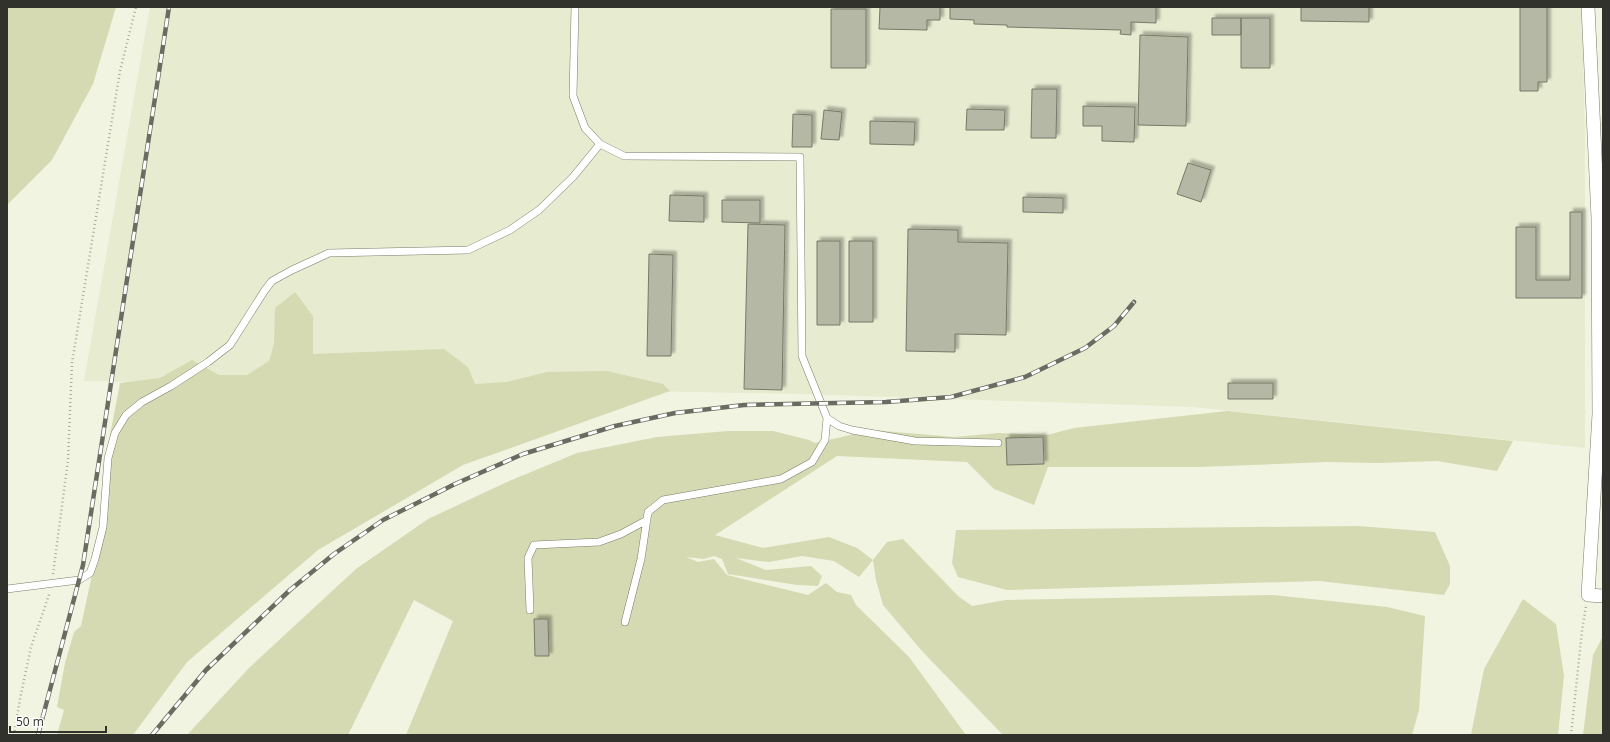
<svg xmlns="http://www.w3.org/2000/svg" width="1610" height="742" viewBox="0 0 1610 742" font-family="'Open Sans',sans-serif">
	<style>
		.built { fill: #e7ebd0 }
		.green { fill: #d5dab2 }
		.building { fill: #b6b8a6; stroke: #777967; filter: url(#shadow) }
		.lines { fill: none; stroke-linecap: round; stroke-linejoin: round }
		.lane-casing { stroke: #7a7c6a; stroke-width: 8 }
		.street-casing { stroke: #7a7c6a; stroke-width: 14 }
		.path { stroke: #a9ab9c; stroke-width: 2.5; stroke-dasharray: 1 3; stroke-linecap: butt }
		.lane { stroke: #fff; stroke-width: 7 }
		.street { stroke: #fff; stroke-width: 13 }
		.rail-casing { stroke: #6b6c61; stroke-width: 4.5 }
		.rail { stroke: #fff; stroke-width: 3; stroke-dasharray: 9; stroke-linecap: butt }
	</style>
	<defs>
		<filter id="shadow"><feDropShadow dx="3.5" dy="-3.5" stdDeviation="1" flood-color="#0004"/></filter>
	</defs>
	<rect width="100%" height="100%" fill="#f1f4e0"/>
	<path class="built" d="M150,7h1432l3,133v308l-392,-41 -391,-13 -718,-13z"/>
	<path class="green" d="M7,7h109l-23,77 -41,76 -45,45z
		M295,292l18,24v38l131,-5 24,18 7,17 32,-2 40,-10 60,-1 56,13 7,7 -207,74 -145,85 -131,112 -54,73h-76l7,-25 -7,-3 8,-44 9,-31 7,-6 17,-79 12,-112 10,-52 40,-5 32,-18 27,15h28l22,-14 5,-17 1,-36z
		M1227,411l286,30 -16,30 -60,-10 -59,2 -51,-1 -128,5h-151l-14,38 -40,-16 -27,-27 -130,-6 -122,79 48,13 66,-11 28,11 16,12 14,-18 16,-3 55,57 14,10 34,-6 267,-5 114,12 38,9 -6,94 -7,25h-409l-81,-84 -39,-46 -7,-25 -3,-20 -14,17 -25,-16 -32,-5 -33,6 -33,-4 30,12 45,-4 11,10 -4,10 -21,-1 -69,-11 -6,-15 -8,-3 -10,3 -18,-2 12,5 16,-3 13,16 81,20 18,-12 11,9 14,3 5,10 53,52 57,78h-560l47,-114 -39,-21 -66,135h-161l62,-67 107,-99 72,-50 79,-37 70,-29 80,-16 71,-6h45l36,9 6,3 57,-13 82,7 44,-4 49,2 27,-7z
		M1358,526l77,6 15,34v18l-6,11 -125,-14 -312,9 -49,-13 -6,-14 4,-33z
		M1523,599l33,25 8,52 -6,59h-87l13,-66z
		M1603,636v99h-20l10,-80z"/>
	<path class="building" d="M880,7h60v13h-13v10l-48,-1z
		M950,7h206v16l-25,-1v13l-11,-1 1,-4 -114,-3v-2l-33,-1v-4l-24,-1z
		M1301,7h68v15l-68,-1z
		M1520,7h27v75h-9v9h-18z
		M831,9h35v59h-35z
		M1212,18h29v17h-29z
		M1241,18h29v50h-29z
		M1140,35l48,2 -2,89 -48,-1z
		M1032,89h25l-1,49h-25z
		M1083,106l52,1 -1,35 -32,-1v-15h-19z
		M967,109l38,1 -1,20h-38z
		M824,110l18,2 -3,28 -18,-1z
		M793,114l19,1v32h-20z
		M870,121l45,1 -1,23 -44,-1z
		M1188,163l23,7 -10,32 -24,-8z
		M670,195l34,1v26l-35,-1z
		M1023,197l40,1v15l-40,-1z
		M722,200h38v23l-38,-1z
		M1570,212h12v86h-66v-71h20v53h34z
		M748,224l37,1 -3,165 -38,-1z
		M908,229l50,1v12l50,1 -2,92 -51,-1v18l-49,-1z
		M817,241h23v84h-23z
		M849,241h24v81h-24z
		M649,254l24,1 -2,101h-24z
		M1228,383h45v16h-45z
		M1043,437l1,27 -37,1 -1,-27z
		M534,619h14l1,37h-14z"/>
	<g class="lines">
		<g class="lane-casing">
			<path id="lane" d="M575,7l-2,89 12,32 15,16 24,12 176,1 2,199 25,62 12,8 13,4 63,11 83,2
				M7,589l72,-9 11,-7 5,-14 8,-32 5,-69 7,-25 11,-18 16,-13 29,-16 37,-24 22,-17 35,-55 7,-9 20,-11 37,-17 139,-3 42,-20 29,-20 34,-33 27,-33
				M530,610l-2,-52 6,-13 65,-3 22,-8 26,-14
				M625,622l16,-63 7,-47 15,-12 118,-21 31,-17 13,-22 2,-22"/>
		</g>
		<g class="street-casing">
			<path id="street" d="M1588,7l10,211 1,196 -11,181 15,1"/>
		</g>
		<path class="path" d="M53,574l15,-114 4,-97 48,-292 16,-64
			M14,735l6,-36 11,-52 19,-55
			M1571,735l11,-104 4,-25"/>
		<use href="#lane" class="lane"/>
		<use href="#street" class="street"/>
		<g class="rail-casing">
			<path id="rail" d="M38,735l45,-170 86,-558
				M152,735l54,-65 84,-80 44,-36 49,-34 72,-36 68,-30 92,-28 60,-13 69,-8 142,-3 65,-5 74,-20 60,-29 29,-22 20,-24"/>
		</g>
		<use href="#rail" class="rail"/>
	</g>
	<rect width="1610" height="742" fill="none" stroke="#31322b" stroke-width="16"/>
	<path d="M10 726v6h96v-6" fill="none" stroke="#31322b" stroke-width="2"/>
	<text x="16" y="726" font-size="12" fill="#31322b" stroke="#ffffff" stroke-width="3" paint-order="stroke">50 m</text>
</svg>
